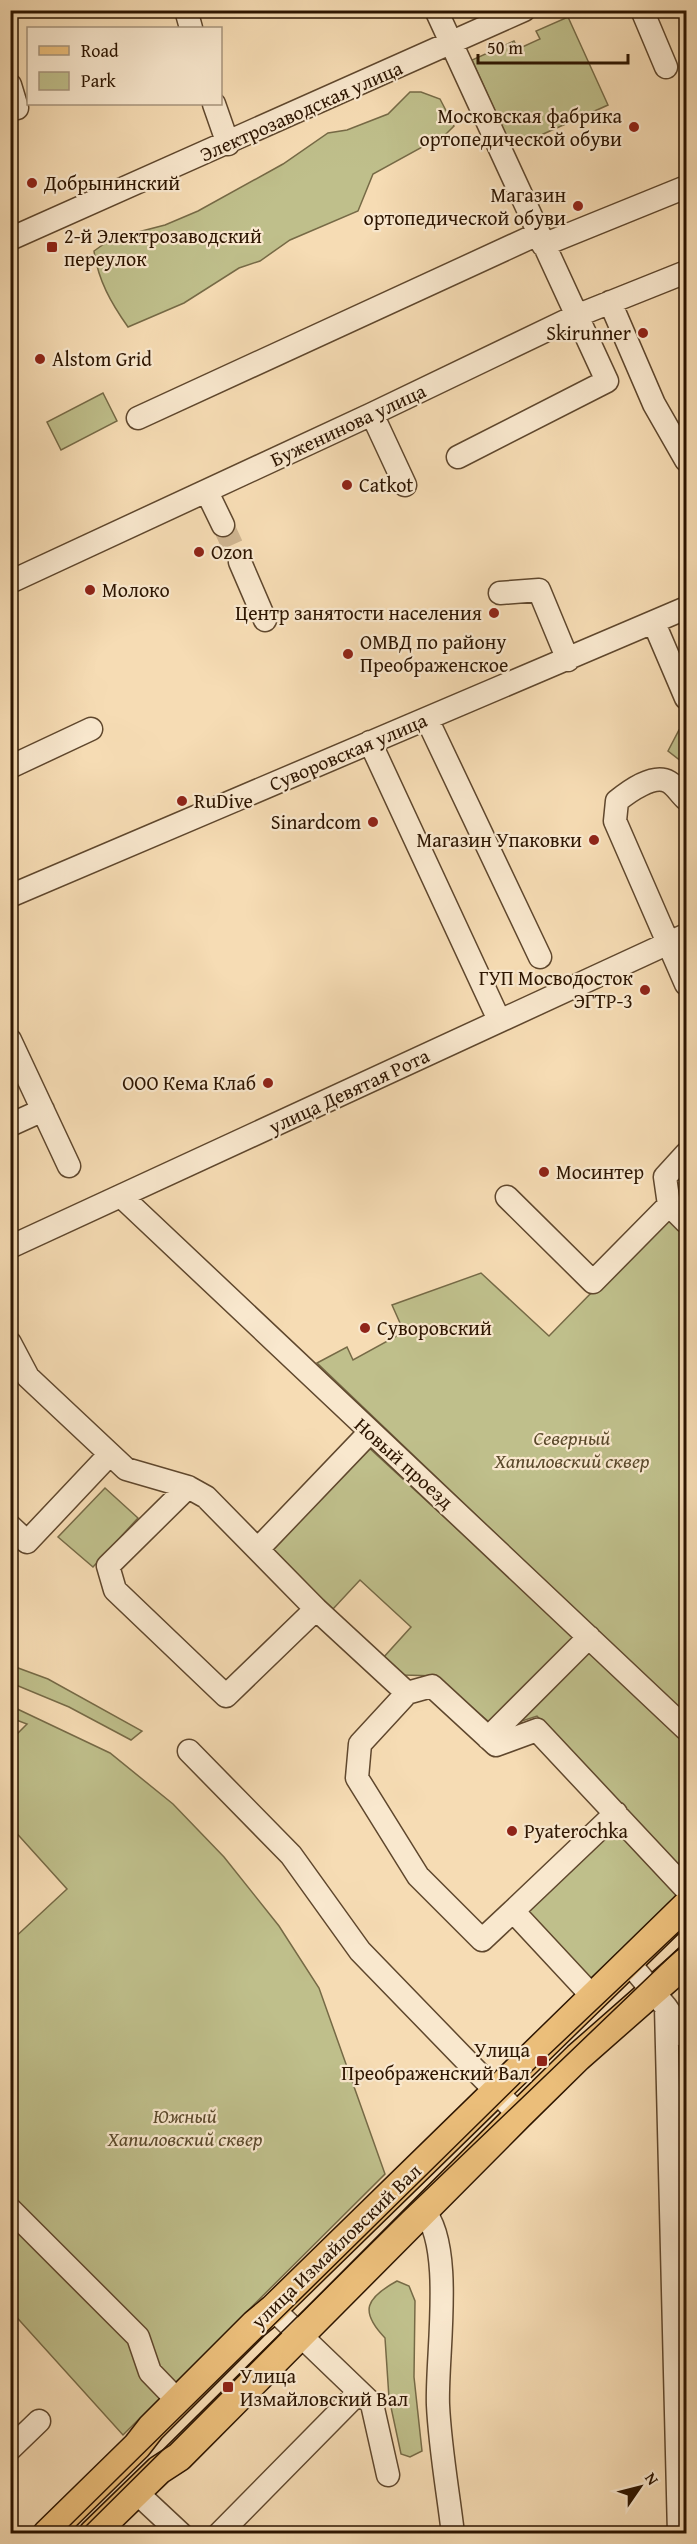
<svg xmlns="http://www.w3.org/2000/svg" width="697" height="2544" viewBox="0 0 697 2544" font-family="'Gentium Book Plus',serif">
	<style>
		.green { fill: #bfbf8b; stroke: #766a46; stroke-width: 1.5 }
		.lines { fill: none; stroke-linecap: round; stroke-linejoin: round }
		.minor-tunnel { stroke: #ceb490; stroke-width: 22; stroke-dasharray: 22 11; stroke-linecap: butt }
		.minor-casing { stroke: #5f472d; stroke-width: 25 }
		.major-casing { stroke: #2d1500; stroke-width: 31 }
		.minor { stroke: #f9e8ce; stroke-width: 22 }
		.major { stroke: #ebbe7a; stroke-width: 28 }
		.tram { stroke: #2d1500; stroke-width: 1.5 }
		.poi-dot { fill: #8f2418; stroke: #f9e8ce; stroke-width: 2 }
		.labels { text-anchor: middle; stroke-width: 4.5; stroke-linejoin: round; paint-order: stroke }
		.street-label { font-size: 20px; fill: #2d1500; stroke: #f9e8ce }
		.poi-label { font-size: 20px; fill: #2d1500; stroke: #f9e8ce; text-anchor: start }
		.park-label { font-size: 20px; font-style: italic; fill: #59482a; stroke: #f9e8ce }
	</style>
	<rect width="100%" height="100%" fill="#f6dcb4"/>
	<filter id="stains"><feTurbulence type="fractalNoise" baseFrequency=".00333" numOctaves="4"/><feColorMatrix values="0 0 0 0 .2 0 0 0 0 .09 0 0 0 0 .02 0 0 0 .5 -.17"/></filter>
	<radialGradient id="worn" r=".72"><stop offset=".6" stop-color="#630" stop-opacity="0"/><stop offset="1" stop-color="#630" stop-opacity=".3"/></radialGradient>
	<path class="green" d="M568,17l40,88 -96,43 -40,-88 42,-19 4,8 22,-10 -4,-8z
		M410,92h11l19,7 14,27 -8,8 -73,40 -15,37 -68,29 -30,21 -21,7 -55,35 -56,24c-17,-24 -30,-47 -34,-76l17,-12 54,-14 33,-14 85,-47 45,-31 19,-3 41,-16z
		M103,393l14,28 -56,29 -14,-28z
		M679,730l7,2v33l-18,-14z
		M686,1196v520l-369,-353 30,-16 6,13 51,-28 -12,-27 89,-32 68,63z
		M366,1445l320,295v134l-149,-158 -40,13 -61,-53 -32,-1 -21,-17 28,-31 -51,-47 -27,29 -65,-62z
		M105,1488l33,30 -45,49 -35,-30z
		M10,1665l38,14 94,52 -11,9 -62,-33 -58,-24z
		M11,1706l99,47 63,51 51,53 55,69 40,62 66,186 -262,261 -112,-124v-370l56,-52 -56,-62v-87l16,-16 -16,-6z
		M617,1819l66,72 -94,89 -61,-68z
		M681,2086l3,2 2,69v377l-8,-372 5,-12 -7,-56z
		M397,2281l12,5 6,15 -1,76 8,74 -12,6 -9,-3 -12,-56 -4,-60c-26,-27 -19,-40 12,-57z"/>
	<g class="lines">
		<path class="minor-tunnel" d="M223,525l17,37"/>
		<g class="minor-casing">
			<path id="minor" d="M186,10l5,18
				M436,10l171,371 -149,76
				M642,10l24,57
				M10,85l7,23
				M214,104l14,40
				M10,239l514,-229
				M543,245l143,-58
				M610,302l44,102 32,56
				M372,414l33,71
				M138,418l400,-184
				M207,492l16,33
				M240,562l25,58
				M10,582l362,-168 204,-98 110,-44
				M500,593l39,-3 29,70
				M654,623l32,75
				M427,719l113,238
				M370,742l129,278
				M10,767l81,-38
				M686,799c-5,-4 -10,-13 -17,-17 -15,-9 -41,10 -52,19l-2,20 71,163
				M10,896l676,-288
				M10,1040l59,126
				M10,1125l33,-15
				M686,1154l-21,23 4,28 17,17
				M122,1197l564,532
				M507,1197l86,85 76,-77
				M10,1247l676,-312
				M10,1343l18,34 98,92 62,18 18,10 110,112 91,84 25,-7 64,59 41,-15 149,159
				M188,1487l-80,79 7,24 111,106 90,-87
				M10,1526l17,16 83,-88
				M258,1549l112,-117
				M407,1693l-47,51 -3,34 61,98 64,64 31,-29
				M488,1738l101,-101
				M189,1751l102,104 69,96 159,164
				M630,1964l36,43 13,527
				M594,1998l-81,-87 103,-98
				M666,2007l20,30
				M10,2209l128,128 12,35 28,29
				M423,2210c32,35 13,147 15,195 2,43 10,86 15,129
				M273,2309l99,95 16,71
				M10,2449l29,-28
				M136,2492l45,42
				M219,2534l140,-142"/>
		</g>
		<g class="major-casing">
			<path id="major" d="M47,2534l90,-88 14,-18 104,-104 18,-15 413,-403
				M93,2534l66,-64 20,-13 340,-342 59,-58 108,-95"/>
		</g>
		<use href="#minor" class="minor"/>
		<use href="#major" class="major"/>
		<path class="tram" d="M61,2534l481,-473 144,-136
			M78,2534l324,-321 284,-272"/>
	</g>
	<g class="poi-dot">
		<circle cx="634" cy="127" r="6"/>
		<circle cx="32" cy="183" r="6"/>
		<circle cx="578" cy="206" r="6"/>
		<rect x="46" y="241" width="12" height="12" rx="3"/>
		<circle cx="643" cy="333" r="6"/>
		<circle cx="40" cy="359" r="6"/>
		<circle cx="347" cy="485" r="6"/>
		<circle cx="199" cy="552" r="6"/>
		<circle cx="90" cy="590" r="6"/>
		<circle cx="494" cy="613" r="6"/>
		<circle cx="348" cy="654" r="6"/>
		<circle cx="182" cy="801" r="6"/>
		<circle cx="373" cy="822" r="6"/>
		<circle cx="594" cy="840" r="6"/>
		<circle cx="645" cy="990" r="6"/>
		<circle cx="268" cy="1083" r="6"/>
		<circle cx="544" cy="1172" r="6"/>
		<circle cx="365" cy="1328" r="6"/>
		<circle cx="512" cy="1831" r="6"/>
		<rect x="536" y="2055" width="12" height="12" rx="3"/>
		<rect x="222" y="2381" width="12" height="12" rx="3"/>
	</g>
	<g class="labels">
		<g class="street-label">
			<text transform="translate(301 111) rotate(-24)" y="7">Электрозаводская улица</text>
			<text transform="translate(348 425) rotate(-25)" y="7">Буженинова улица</text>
			<text transform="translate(348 752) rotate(-23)" y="7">Суворовская улица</text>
			<text transform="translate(349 1091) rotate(-25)" y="7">улица Девятая Рота</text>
			<text transform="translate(404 1463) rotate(42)" y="7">Новый проезд</text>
			<text transform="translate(336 2246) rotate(-44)" y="7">улица Измайловский Вал</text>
		</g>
		<g class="poi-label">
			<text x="622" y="123" text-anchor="end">Московская фабрика<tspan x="622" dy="23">ортопедической обуви</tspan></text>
			<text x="44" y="190">Добрынинский</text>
			<text x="566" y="202" text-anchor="end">Магазин<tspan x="566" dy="23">ортопедической обуви</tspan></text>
			<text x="64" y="243">2-й Электрозаводский<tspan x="64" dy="23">переулок</tspan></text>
			<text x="631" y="340" text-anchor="end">Skirunner</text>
			<text x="52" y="366">Alstom Grid</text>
			<text x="359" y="492">Catkot</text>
			<text x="211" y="559">Ozon</text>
			<text x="102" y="597">Молоко</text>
			<text x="482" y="620" text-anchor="end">Центр занятости населения</text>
			<text x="360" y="649">ОМВД по району<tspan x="360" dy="23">Преображенское</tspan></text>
			<text x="194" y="808">RuDive</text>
			<text x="361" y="829" text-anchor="end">Sinardcom</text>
			<text x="582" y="847" text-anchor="end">Магазин Упаковки</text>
			<text x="633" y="985" text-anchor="end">ГУП Мосводосток<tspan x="633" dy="23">ЭГТР-3</tspan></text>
			<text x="256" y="1090" text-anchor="end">ООО Кема Клаб</text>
			<text x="556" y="1179">Мосинтер</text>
			<text x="377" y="1335">Суворовский</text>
			<text x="524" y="1838">Pyaterochka</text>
			<text x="530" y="2057" text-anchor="end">Улица<tspan x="530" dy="23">Преображенский Вал</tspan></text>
			<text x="240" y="2383">Улица<tspan x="240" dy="23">Измайловский Вал</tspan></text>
		</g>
		<g class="park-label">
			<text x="572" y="1445">Северный<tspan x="572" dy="23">Хапиловский сквер</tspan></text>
			<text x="185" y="2123">Южный<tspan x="185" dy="23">Хапиловский сквер</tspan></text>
		</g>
	</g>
	<rect width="697" height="2544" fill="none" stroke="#f6dcb4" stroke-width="36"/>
	<rect x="12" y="12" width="673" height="2520" fill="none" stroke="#2d1500" stroke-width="3"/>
	<rect x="18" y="18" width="661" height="2508" fill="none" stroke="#2d1500" stroke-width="1.5"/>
	<rect x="27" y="27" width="195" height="78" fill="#f9e8ce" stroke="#a7947c" stroke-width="1.5"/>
	<rect x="39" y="46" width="30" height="9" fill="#ebbe7a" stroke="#a7947c" stroke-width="1.5"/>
	<text x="81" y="57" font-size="18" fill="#2d1500">Road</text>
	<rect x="39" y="72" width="30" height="18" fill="#bfbf8b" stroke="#a7947c" stroke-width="1.5"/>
	<text x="81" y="87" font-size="18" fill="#2d1500">Park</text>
	<g transform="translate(640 2487) rotate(55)" stroke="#f9e8ce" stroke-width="4.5" paint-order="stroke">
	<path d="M0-4.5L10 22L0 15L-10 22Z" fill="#2d1500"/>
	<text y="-9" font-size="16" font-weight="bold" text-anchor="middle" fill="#2d1500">N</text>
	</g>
	<path d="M478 54v9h150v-9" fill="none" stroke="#2d1500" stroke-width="3"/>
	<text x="487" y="54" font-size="18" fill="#2d1500" stroke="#f9e8ce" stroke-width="4.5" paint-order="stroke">50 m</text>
	<rect width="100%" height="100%" filter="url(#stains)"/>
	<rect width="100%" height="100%" fill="url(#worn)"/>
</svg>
